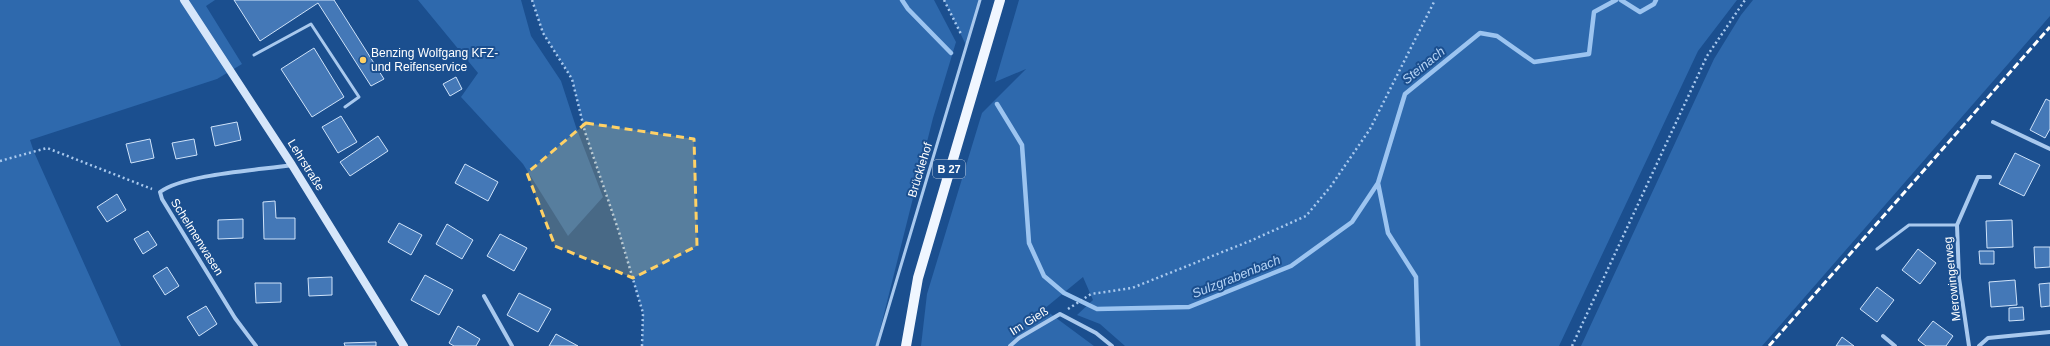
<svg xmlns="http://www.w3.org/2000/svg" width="2050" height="346" viewBox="0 0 2050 346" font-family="Helvetica,sans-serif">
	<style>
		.green { fill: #2e69ad }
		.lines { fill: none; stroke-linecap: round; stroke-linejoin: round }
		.stream { stroke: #9cc4f0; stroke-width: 4.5 }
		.building { fill: #4478b7; stroke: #cfe3fa }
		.path { stroke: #a9c9ee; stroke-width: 2.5; stroke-dasharray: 2 3; stroke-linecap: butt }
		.lane { stroke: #a9c9ee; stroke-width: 3 }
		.street { stroke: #a9c9ee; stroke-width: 4 }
		.secondary { stroke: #d6e6fa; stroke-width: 8 }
		.primary { stroke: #f0f6ff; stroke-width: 10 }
		.rail { stroke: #fff; stroke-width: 3; stroke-dasharray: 7 3; stroke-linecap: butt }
		.marked { fill: #ffd166; fill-opacity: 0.2; stroke: #ffd166; stroke-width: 3; stroke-dasharray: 8 5; stroke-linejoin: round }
		.poi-dot { fill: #ffd166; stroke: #1b4f8f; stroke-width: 1.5 }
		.labels { text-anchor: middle; stroke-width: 4; stroke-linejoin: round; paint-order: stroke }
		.shield { fill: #1b4f8f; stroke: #bbcadd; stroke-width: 1 }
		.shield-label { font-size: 11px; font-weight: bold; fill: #fff }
		.poi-label { font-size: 12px; fill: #fff; stroke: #1b4f8f; text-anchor: start }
		.street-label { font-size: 12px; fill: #fff; stroke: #1b4f8f }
		.water-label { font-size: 13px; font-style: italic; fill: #b5d3f5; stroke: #1b4f8f }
	</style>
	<rect width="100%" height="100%" fill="#1b4f8f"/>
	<path class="green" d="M0,0h215l-9,6 36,58 -25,15 -187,61 4,12 87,194h-121z
		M418,0h103l10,36 30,45 15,46 27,70 -35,39 -45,-72 -62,-67 17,-24z
		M532,0h402l22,42 -23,76 -57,228h-234l1,-33 -24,-81 -34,-100 -13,-53 -29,-46z
		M944,0h36l-14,45z
		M1019,0h718l-39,51 -139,295h-434l-25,-22 -23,-9 16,-15 -10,-23 -39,32 50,37h-173l6,-52 55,-181 44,-44 -31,13z
		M1753,0h297v16l-288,330h-181l133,-287 27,-44z"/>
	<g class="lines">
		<path class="stream" d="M902,0l6,9 43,44
			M1621,0l19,12 14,-8 2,-4
			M997,104l25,41 7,98 15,33 20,17 33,16 92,-2 102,-41 61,-44 26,-39
			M1418,346l-2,-69 -28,-44 -10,-50 27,-89 75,-61 17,3 37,26 55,-8 5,-42 22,-12"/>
	</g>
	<path class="building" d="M234,0h100l50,79 -13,7 -53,-83 -58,38z
		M314,48l30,49 -32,20 -31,-48z
		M456,77l6,12 -12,7 -7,-12z
		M2046,99l4,2v28l-5,9 -15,-8z
		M341,116l16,26 -19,11 -16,-26z
		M237,122l4,18 -26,6 -4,-19z
		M378,136l10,15 -38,25 -10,-14z
		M150,139l4,19 -23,5 -5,-19z
		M194,139l3,16 -21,4 -4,-16z
		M2015,153l25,12 -16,31 -25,-12z
		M465,164l33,18 -10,19 -33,-18z
		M117,194l9,16 -19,12 -10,-15z
		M275,201l1,17h19v21h-31l-1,-37z
		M243,219v19l-25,1v-19z
		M2012,220l1,27 -26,1 -1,-27z
		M399,223l23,12 -11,20 -23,-13z
		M447,224l26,16 -11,19 -26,-15z
		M148,231l9,14 -14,9 -9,-15z
		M500,234l27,14 -13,23 -27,-15z
		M2034,247h16v20l-15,1z
		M1918,249l18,14 -16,21 -18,-14z
		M1979,251h15v13h-14z
		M167,267l12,19 -14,9 -12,-19z
		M425,275l28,15 -14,25 -28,-15z
		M332,277v18l-23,1 -1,-18z
		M2015,280l2,25 -26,2 -2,-25z
		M255,283h26v19l-25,1z
		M2050,283v23l-9,1 -2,-23z
		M1877,287l17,13 -17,22 -17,-13z
		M519,293l32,16 -13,23 -31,-17z
		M206,306l11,18 -18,12 -12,-19z
		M2023,307l1,13 -15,1v-13z
		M1933,321l20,15 -7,10h-20l-8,-6z
		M458,326l22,13 -4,7h-22l-5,-3z
		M556,334l22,12h-29z
		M1842,337l12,9h-18z
		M376,342v4h-31l-1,-3z"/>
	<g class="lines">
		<path class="path" d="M532,0l11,33 29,46 13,53 34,100 24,81 -1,33
			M944,0l17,34
			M0,161l47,-13 105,41
			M1068,309l23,-15 41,-6 118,-47 56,-25 25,-30 39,-57 65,-129
			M1572,346l135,-290 38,-56"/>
		<path class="lane" d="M254,55l57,-31 48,73 -14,10
			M1877,249l32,-24h48
			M877,346l103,-346"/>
		<path class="street" d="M1993,122l57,27
			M484,296l28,50
			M1883,336l12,10
			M256,346l-21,-28 -73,-119 -2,-7c24,-18 100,-22 132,-27
			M1010,346l9,-8 41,-24 36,19 16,13
			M1969,346l-10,-68 -2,-53 21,-48h12
			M1979,346l9,-8 62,-6"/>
		<path class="secondary" d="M184,0l108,165 112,181"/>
		<path class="primary" d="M906,346l12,-68 82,-278"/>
		<path class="rail" d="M1769,346l281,-319"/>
	</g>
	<path class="marked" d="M586,123l108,16 3,107 -64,32 -78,-32 -28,-73z"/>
	<circle class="poi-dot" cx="363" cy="60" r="4"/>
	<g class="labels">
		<rect class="shield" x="933" y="160" width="32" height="18" rx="3"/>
		<g class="shield-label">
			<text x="949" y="173">B 27</text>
		</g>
		<g class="poi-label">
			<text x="371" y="57">Benzing Wolfgang KFZ-<tspan x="371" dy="14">und Reifenservice</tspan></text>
		</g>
		<g class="street-label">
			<text transform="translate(306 165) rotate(58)" y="4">Lehrstraße</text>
			<text transform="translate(920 170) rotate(-73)" y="4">Brücklehof</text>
			<text transform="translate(197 237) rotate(58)" y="4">Schelmenwasen</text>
			<text transform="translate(1952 279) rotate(-96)" y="4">Merowingerweg</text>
			<text transform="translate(1029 321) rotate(-32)" y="4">Im Gieß</text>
		</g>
		<g class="water-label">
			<text transform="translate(1423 65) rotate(-39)" y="5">Steinach</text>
			<text transform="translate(1236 276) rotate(-22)" y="5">Sulzgrabenbach</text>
		</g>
	</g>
</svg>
